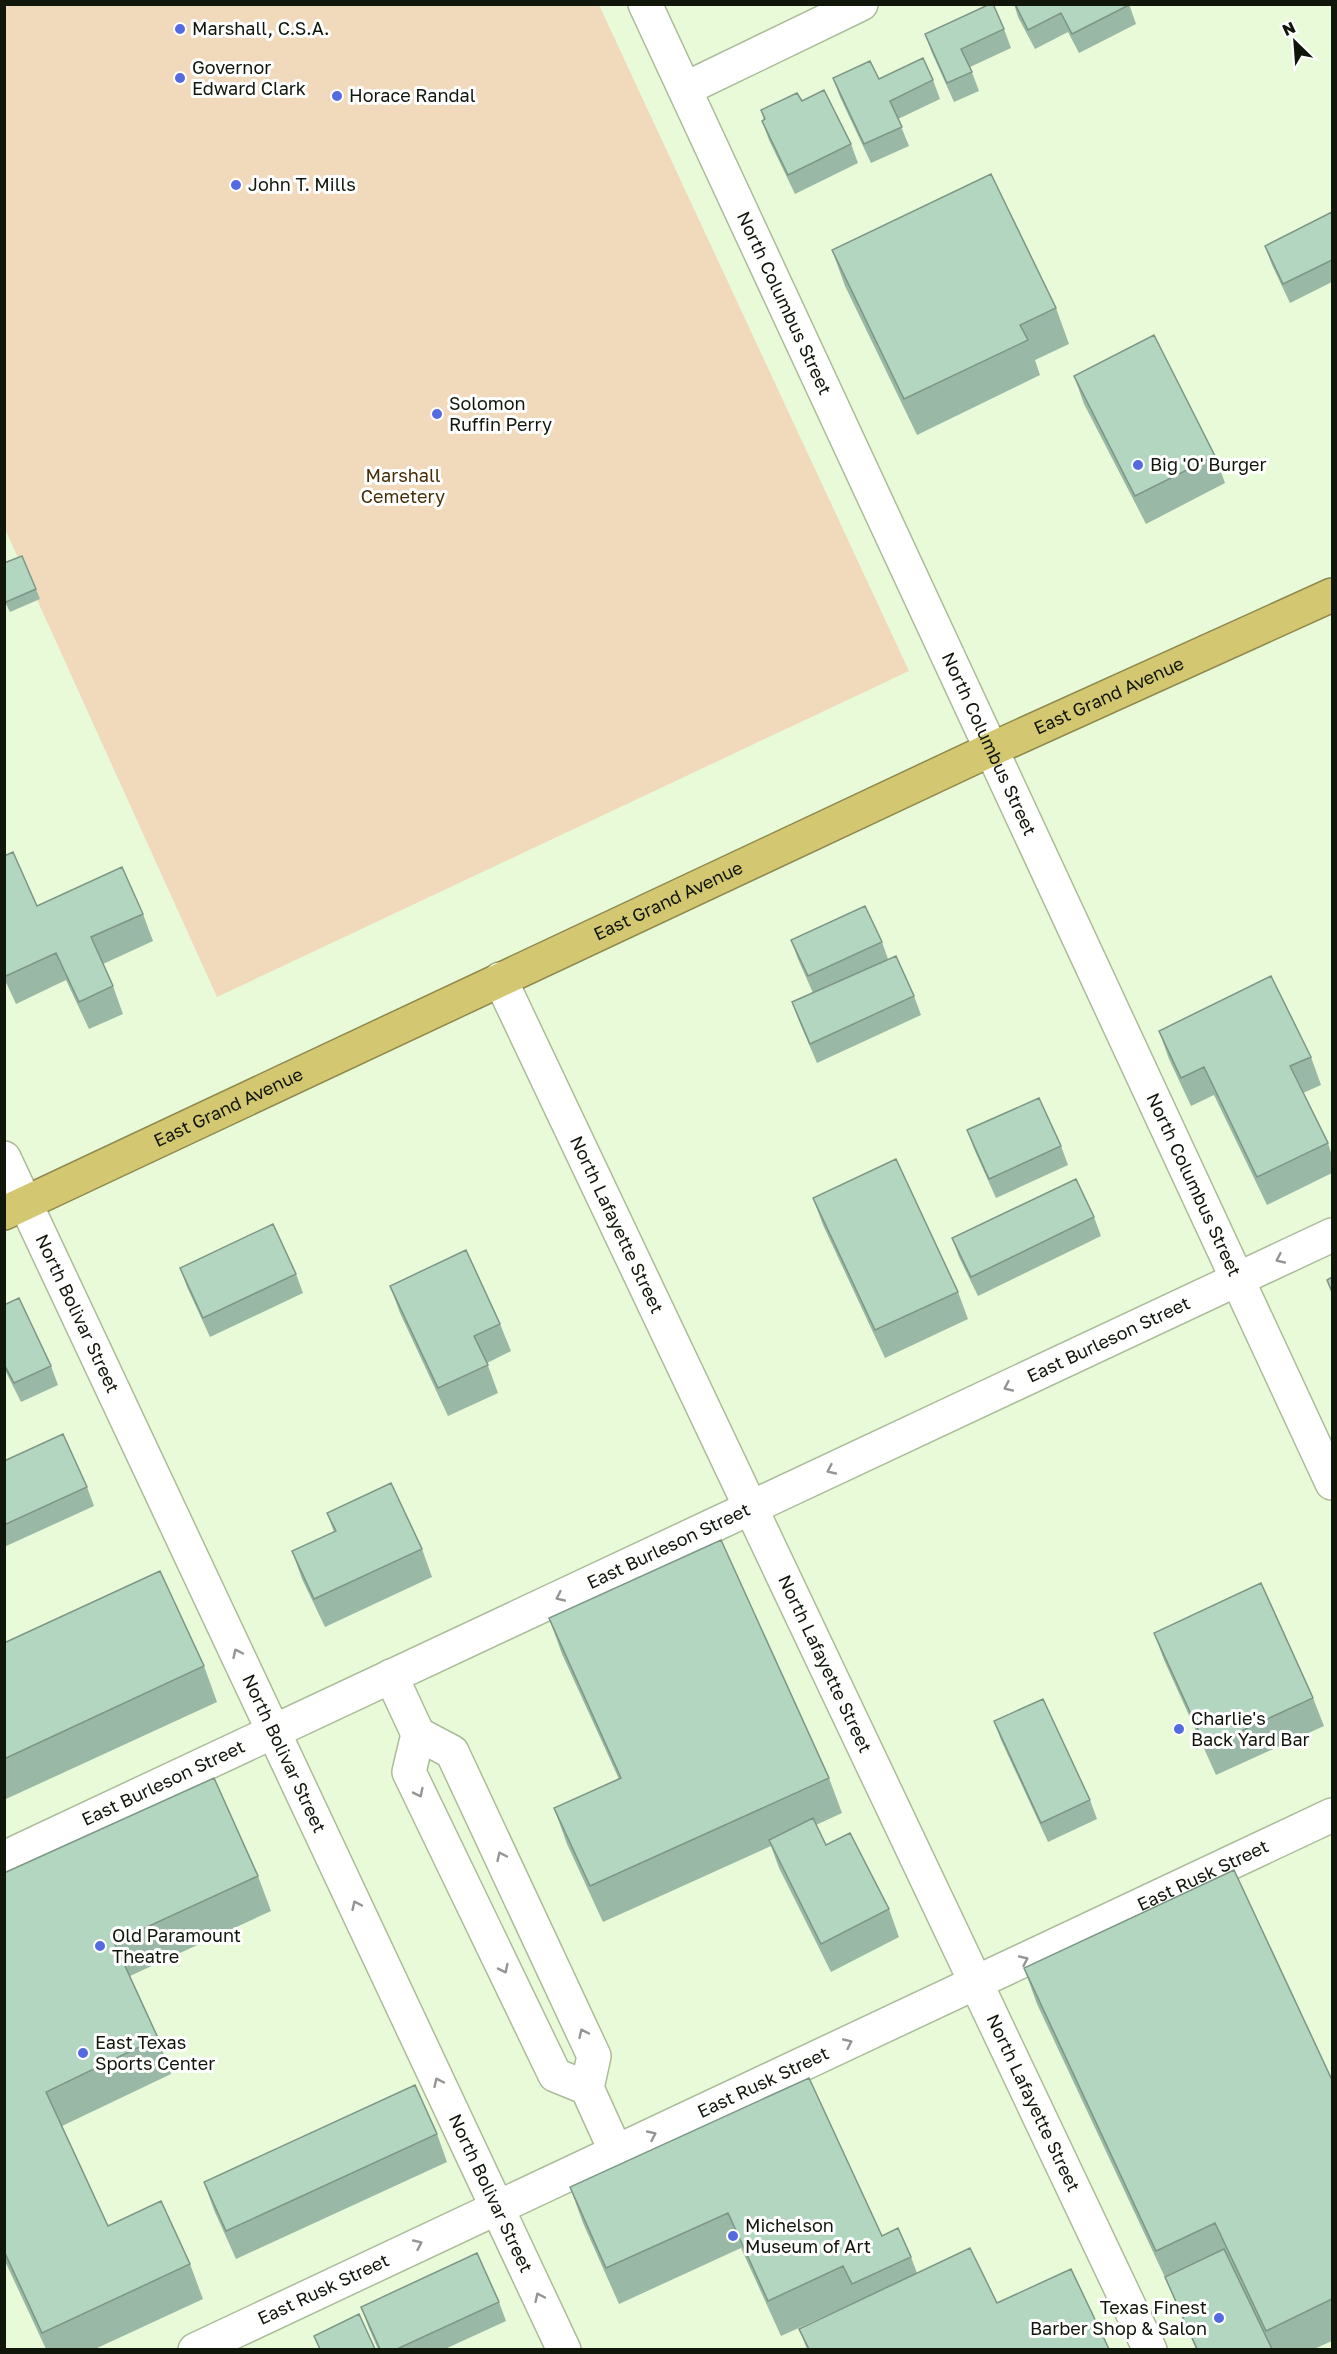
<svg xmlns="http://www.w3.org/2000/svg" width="1337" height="2354" viewBox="0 0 1337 2354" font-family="'Golos Text',sans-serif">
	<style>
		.green { fill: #f1d9bc }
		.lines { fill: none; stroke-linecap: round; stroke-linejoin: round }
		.minor-casing { stroke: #abbc9b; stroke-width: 36 }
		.highway-casing { stroke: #8f894d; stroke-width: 36 }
		.minor { stroke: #fff; stroke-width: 33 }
		.highway { stroke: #d3c771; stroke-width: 33 }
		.wall { fill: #99b8a5 }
		.building { fill: #b2d6c0; stroke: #7d9686; stroke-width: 1.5 }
		.oneway { stroke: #939691 }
		.poi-dot { fill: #546ae0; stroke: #fff; stroke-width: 2 }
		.labels { text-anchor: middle; stroke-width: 6; stroke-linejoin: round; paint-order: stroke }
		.poi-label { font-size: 18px; fill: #10160a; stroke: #fff; text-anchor: start }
		.street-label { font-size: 18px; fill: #10160a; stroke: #fff }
		.park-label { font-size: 18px; fill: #462d05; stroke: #fff }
	</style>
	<rect width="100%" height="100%" fill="#e8fad8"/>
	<path class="green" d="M4,5h595l310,666 -692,326 -212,-468z"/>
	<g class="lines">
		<g class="minor-casing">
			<g id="minor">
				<path id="s1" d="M645,4l687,1479"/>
				<path d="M685,89l176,-85"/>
				<path id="s2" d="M500,979l650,1371"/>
				<path id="s3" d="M4,1158l560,1192"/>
				<path d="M391,1676l27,58"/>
				<path id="s4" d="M4,1858l1328,-623"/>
				<path d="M587,2088l-32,-13 -146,-303 9,-38 34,18 142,304 -7,32 29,64"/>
				<path id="s5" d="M195,2350l1137,-535"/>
			</g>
		</g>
		<g class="highway-casing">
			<g id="highway">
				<path id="s6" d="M4,1213l988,-464 340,-154"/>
			</g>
		</g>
		<use href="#minor" class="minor"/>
		<use href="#highway" class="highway"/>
	</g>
	<path class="wall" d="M1014,4h115l7,20 -57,29 -11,-21 -33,17 -17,-32z
		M1004,29l7,19 -41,19 9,24 -25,11 -22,-49 -7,-19z
		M833,78l100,2 7,19 -42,20 11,27 -38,17 -31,-66z
		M761,110l90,34 7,19 -63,31 -26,-54 -7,-19 2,-1z
		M1332,212v70l-42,21 -18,-38 -7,-19z
		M832,250l224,58 13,36 -34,16 5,15 -123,60 -72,-149z
		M1074,376l141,80 10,27 -79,41 -62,-120z
		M4,563l32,26 4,10 -30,13 -6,-12z
		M4,856l33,50 106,8 10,27 -50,23 10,22 10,28 -34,15 -23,-49 -50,24 -12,-26z
		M791,940l91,2 6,17 26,37 7,19 -104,48 -18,-42 -7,-19 21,-9 -15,-34z
		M1159,1031l152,26 10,28 -18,8 25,50 4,13v17l-65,32 -53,-110 -23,11 -22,-47z
		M967,1130l94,16 7,19 -72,33 -22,-49z
		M813,1198l145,94 10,27 -83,39 -62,-133z
		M1094,1217l7,19 -123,60 -19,-39 -7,-19z
		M180,1268l116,6 7,19 -93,44 -23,-50z
		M390,1286l110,38 11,27 -24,12 11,30 -50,23 -48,-103z
		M4,1305l47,61 7,19 -37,17 -17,-34z
		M4,1461l83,26 7,19 -90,41z
		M327,1513l95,36 10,28 -107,50 -23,-48 -10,-28 42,-19z
		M549,1618l280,160 13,35 -26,12 10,20 63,64 10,28 -68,35 -52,-104 -8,-22 -168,76 -36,-78 -13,-36 65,-29 -57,-125z
		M1154,1633l159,65 11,28 -108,49 -52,-115z
		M4,1643l200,23 13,36 -211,97 -2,-4z
		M994,1721l96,79 7,19 -49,23 -47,-102z
		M4,1873l254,3 13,35 -141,65 28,62 13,36 -109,52 46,100 82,38 13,35 -108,50h-49l-42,-90z
		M1024,1968l308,112v261l-18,8h-118l-27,-63 -132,-282z
		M437,2134l10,28 -211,97 -22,-49 -10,-28z
		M570,2187l312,49 29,21 6,16 80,30 112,46h-302l-8,-20 57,-27 -75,34 -40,-88 -122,56 -36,-81z
		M499,2302l7,19 -61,28h-67l-10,-23 -7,-19z"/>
	<path class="building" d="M990,4h3l11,25 -43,20 11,23 -25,11 -22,-49z
		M1015,4h114v1l-57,29 -11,-21 -33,17z
		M923,58l10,22 -43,21 12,26 -38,17 -31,-66 37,-17 9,18z
		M824,90l27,54 -63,31 -26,-54 3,-2 -4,-9 36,-17 5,8z
		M991,174l65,134 -36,17 8,15 -124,59 -72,-149z
		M1332,212v48l-49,24 -18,-38z
		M1154,335l61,121 -80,40 -61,-120z
		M22,556l14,33 -30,13 -2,-4v-35z
		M13,852l24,54 85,-39 21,47 -52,23 22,49 -34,16 -23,-49 -50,23 -2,-3v-117z
		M865,906l17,36 -74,34 -17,-36z
		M896,956l18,40 -104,48 -18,-42z
		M1271,976l40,81 -21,9 38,77 -71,34 -53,-110 -23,11 -22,-47z
		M1039,1098l22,48 -72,33 -22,-49z
		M896,1159l62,133 -83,38 -62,-132z
		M1076,1179l18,38 -123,60 -19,-39z
		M273,1224l23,50 -93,44 -23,-50z
		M466,1250l34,74 -26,12 14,29 -50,23 -48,-102z
		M1332,1277v15l-5,-12z
		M19,1298l32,68 -37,17 -10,-19v-59z
		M63,1434l24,53 -83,38v-64z
		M391,1483l31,66 -108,50 -22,-48 44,-20 -9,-18z
		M721,1540l108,238 -239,108 -36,-78 67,-30 -72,-160z
		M160,1571l44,95 -200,93v-116z
		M1261,1583l52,115 -107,49 -52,-114z
		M1043,1699l47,101 -49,23 -47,-102z
		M214,1778l44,98 -144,66 44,96 -112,54 62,134 53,-25 29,63 -148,69 -38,-82v-378z
		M813,1818l13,27 24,-12 39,76 -68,35 -52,-104z
		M1234,1870l98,210v219l-66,32 -51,-108 -59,28 -132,-283z
		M809,2078l73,158 16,-8 13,29 -59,27 -9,-18 -75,35 -40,-88 -122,55 -36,-81z
		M415,2085l22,49 -211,97 -22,-49z
		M970,2248l27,55 74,-34 38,80h-300l-10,-20z
		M1224,2249l48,100h-75l-32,-72z
		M477,2253l22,49 -102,47h-17l-19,-42z
		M359,2314l16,35h-55l-6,-13z"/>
	<defs><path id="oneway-chevron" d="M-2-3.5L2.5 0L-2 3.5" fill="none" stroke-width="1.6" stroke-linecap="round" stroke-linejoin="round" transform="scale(1.5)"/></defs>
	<g class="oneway">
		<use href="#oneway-chevron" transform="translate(1280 1259) rotate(155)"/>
		<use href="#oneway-chevron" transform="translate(1008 1387) rotate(155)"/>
		<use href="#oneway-chevron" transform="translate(831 1470) rotate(155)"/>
		<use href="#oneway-chevron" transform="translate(560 1597) rotate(155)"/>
		<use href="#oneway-chevron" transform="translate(237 1653) rotate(-115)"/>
		<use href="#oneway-chevron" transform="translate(419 1793) rotate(64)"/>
		<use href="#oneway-chevron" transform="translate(501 1856) rotate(-115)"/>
		<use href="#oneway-chevron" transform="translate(356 1905) rotate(-115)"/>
		<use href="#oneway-chevron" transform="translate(1024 1960) rotate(-25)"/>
		<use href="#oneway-chevron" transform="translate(504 1969) rotate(64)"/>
		<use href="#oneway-chevron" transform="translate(583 2033) rotate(-115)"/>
		<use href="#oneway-chevron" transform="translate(848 2043) rotate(-25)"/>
		<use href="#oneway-chevron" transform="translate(438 2082) rotate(-115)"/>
		<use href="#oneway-chevron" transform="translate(652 2135) rotate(-25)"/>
		<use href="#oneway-chevron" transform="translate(418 2244) rotate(-25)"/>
		<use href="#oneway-chevron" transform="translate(539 2297) rotate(-115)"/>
	</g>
	<g class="poi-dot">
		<circle cx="180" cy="29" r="6"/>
		<circle cx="180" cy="78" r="6"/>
		<circle cx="337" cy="96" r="6"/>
		<circle cx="236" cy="185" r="6"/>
		<circle cx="437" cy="414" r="6"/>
		<circle cx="1138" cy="465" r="6"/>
		<circle cx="1179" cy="1729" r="6"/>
		<circle cx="100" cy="1946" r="6"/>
		<circle cx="83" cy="2053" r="6"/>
		<circle cx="733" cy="2236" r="6"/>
		<circle cx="1219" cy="2318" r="6"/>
	</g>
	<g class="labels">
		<g class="poi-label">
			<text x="192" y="35">Marshall, C.S.A.</text>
			<text x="192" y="74">Governor<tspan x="192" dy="21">Edward Clark</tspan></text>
			<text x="349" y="102">Horace Randal</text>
			<text x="248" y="191">John T. Mills</text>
			<text x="449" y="410">Solomon<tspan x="449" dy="21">Ruffin Perry</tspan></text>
			<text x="1150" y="471">Big 'O' Burger</text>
			<text x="1191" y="1725">Charlie's<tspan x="1191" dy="21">Back Yard Bar</tspan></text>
			<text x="112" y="1942">Old Paramount<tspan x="112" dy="21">Theatre</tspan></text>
			<text x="95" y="2049">East Texas<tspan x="95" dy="21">Sports Center</tspan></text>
			<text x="745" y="2232">Michelson<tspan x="745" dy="21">Museum of Art</tspan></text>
			<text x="1207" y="2314" text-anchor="end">Texas Finest<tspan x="1207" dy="21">Barber Shop &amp; Salon</tspan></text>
		</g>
		<g class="street-label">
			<text dy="6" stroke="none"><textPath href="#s1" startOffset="330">North Columbus Street</textPath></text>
			<text dy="6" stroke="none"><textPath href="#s6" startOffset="1220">East Grand Avenue</textPath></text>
			<text dy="6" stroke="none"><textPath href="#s1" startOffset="816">North Columbus Street</textPath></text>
			<text dy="6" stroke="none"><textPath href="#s6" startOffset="734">East Grand Avenue</textPath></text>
			<text dy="6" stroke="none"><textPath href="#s6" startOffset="248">East Grand Avenue</textPath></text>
			<text dy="6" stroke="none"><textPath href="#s1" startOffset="1302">North Columbus Street</textPath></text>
			<text dy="6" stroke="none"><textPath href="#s2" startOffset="272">North Lafayette Street</textPath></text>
			<text dy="6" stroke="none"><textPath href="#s3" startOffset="172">North Bolivar Street</textPath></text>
			<text dy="6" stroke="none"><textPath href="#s4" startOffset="1220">East Burleson Street</textPath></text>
			<text dy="6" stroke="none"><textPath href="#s4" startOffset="734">East Burleson Street</textPath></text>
			<text dy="6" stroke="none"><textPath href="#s2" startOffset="758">North Lafayette Street</textPath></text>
			<text dy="6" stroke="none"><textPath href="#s3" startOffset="658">North Bolivar Street</textPath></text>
			<text dy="6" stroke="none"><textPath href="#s4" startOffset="176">East Burleson Street</textPath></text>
			<text dy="6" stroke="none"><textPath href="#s5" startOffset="1114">East Rusk Street</textPath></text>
			<text dy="6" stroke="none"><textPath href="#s5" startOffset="628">East Rusk Street</textPath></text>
			<text dy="6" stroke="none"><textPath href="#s2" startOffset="1244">North Lafayette Street</textPath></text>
			<text dy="6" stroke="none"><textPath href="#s3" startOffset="1144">North Bolivar Street</textPath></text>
			<text dy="6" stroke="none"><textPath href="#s5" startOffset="142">East Rusk Street</textPath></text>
		</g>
		<g class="park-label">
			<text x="403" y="482">Marshall<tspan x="403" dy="21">Cemetery</tspan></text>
		</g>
	</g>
	<rect width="1337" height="2354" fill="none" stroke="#10160a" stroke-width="12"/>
	<g transform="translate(1295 42) rotate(335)" stroke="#ffffff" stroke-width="4.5" paint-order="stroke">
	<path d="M0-4.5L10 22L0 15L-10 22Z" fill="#10160a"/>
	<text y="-9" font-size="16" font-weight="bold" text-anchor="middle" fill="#10160a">N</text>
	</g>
</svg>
